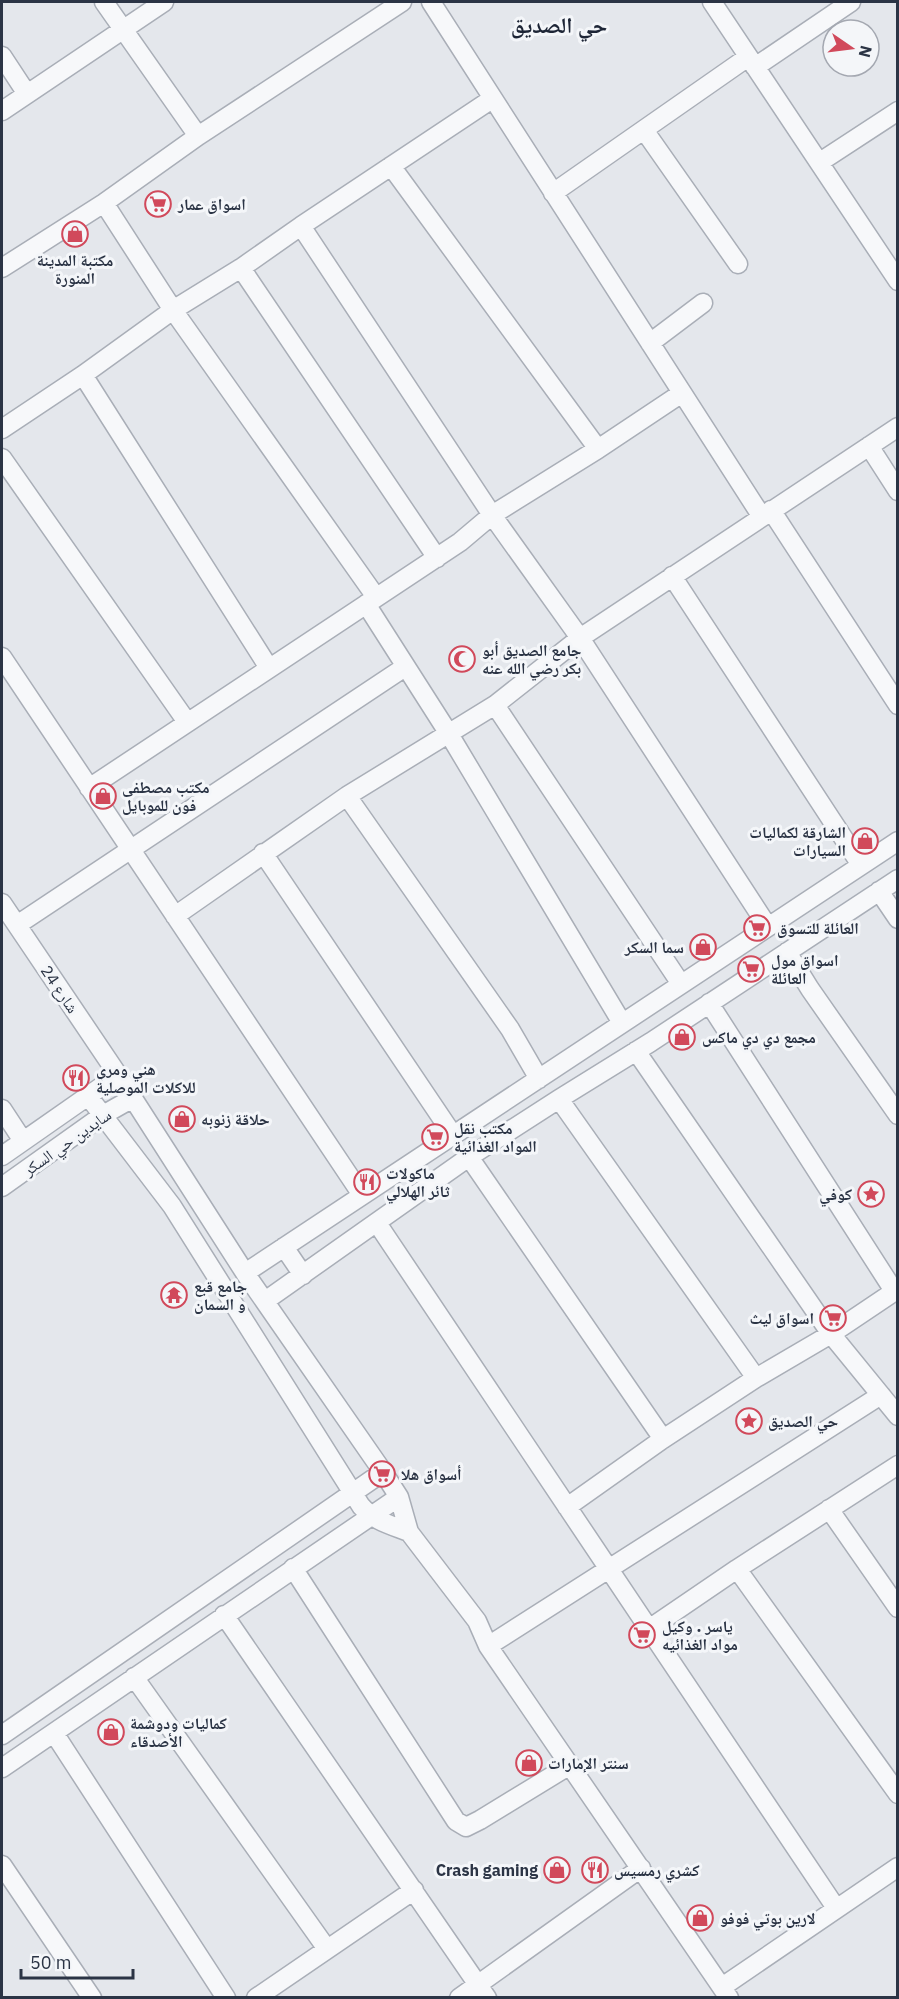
<svg xmlns="http://www.w3.org/2000/svg" width="899" height="1999" viewBox="0 0 899 1999" font-family="'IBM Plex Sans','Noto Naskh Arabic',sans-serif">
	<style>
		.lines { fill: none; stroke-linecap: round; stroke-linejoin: round }
		.minor-casing { stroke: #a9aeb7; stroke-width: 21 }
		.minor { stroke: #f7f8fa; stroke-width: 18 }
		.labels { text-anchor: middle; stroke-width: 6; stroke-linejoin: round; paint-order: stroke }
		.poi-label { font-size: 16px; font-weight: bold; fill: #2b3445; stroke: #f4f6f9; text-anchor: start }
		.street-label { font-size: 16px; fill: #2b3445; stroke: #f4f6f9 }
		.district-label { font-size: 22px; font-weight: bold; fill: #1d2536; stroke: #f4f6f9 }
	</style>
	<rect width="100%" height="100%" fill="#e4e7ec"/>
	<g class="lines">
		<g class="minor-casing">
			<path id="minor" d="M104,2l94,134
				M431,2l331,515
				M712,2l186,279
				M2,56l25,38
				M755,67l96,-65
				M2,111l162,-109
				M644,130l94,134
				M820,162l78,-51
				M391,166l207,283
				M553,193l195,-136
				M104,203l69,107 203,287
				M301,226l191,289 88,123 188,289
				M2,268l102,-65 94,-67 204,-134
				M241,268l196,290
				M650,343l53,-40
				M83,375l186,293
				M2,429l81,-54 90,-65 68,-42 60,-42 191,-127
				M869,446l29,45
				M2,458l185,264
				M771,510l127,195
				M672,576l189,289
				M366,604l83,130 173,289
				M2,657l360,538
				M495,705l186,279
				M89,788l371,-246 32,-27 106,-66 84,-56
				M347,796l163,233 29,50
				M263,853l190,282
				M879,891l19,28
				M2,903l116,172 127,198 138,199 16,25 10,35 68,89 11,25 241,352
				M175,916l172,-120 148,-91 85,-67 318,-211
				M17,925l388,-258
				M787,952l23,37 88,126
				M709,1003l185,288
				M636,1051l195,283 67,82
				M88,1096l84,110 189,300c13,15 30,19 48,26
				M559,1099l197,279
				M2,1109l21,32
				M2,1156l116,-81
				M469,1157l194,282
				M2,1187l101,-72 30,-17
				M377,1223l459,685
				M284,1247l19,28
				M245,1273l653,-432
				M265,1301l204,-144 90,-58 92,-57 247,-163
				M567,1507l96,-68 93,-61 75,-44 67,-45
				M829,1509l69,99
				M293,1568l163,253 10,6 14,-7 90,-55
				M737,1569l161,225
				M224,1615l263,383
				M649,1629l88,-60 161,-104
				M488,1646l393,-251
				M134,1677l193,272
				M54,1733l172,265
				M2,1735l381,-263
				M2,1768l397,-271
				M2,1865l90,133
				M722,1987l176,-120
				M256,1998l158,-108
				M459,1998l182,-130"/>
		</g>
		<use href="#minor" class="minor"/>
	</g>
	<defs>
		<g id="supermarket-ring" transform="scale(1.35)"><circle r="9.5" fill="#f4f6f9" stroke="#d1495b" stroke-width="1.5"/><path d="M-6-5.5h2.5l.6 2H6L4.5 2H-2.5L-4.4-4H-6ZM-1.5 3.2a1.3 1.3 0 1 0 .1 0ZM3 3.2a1.3 1.3 0 1 0 .1 0Z" fill="#d1495b"/></g>
		<g id="shop-ring" transform="scale(1.35)"><circle r="9.5" fill="#f4f6f9" stroke="#d1495b" stroke-width="1.5"/><path d="M-5-2.5h2.3a2.7 3.5 0 0 1 5.4 0H5L5.5 6h-11ZM-1.5-2.5h3a1.5 2.3 0 0 0-3 0Z" fill="#d1495b"/></g>
		<g id="mosque-ring" transform="scale(1.35)"><circle r="9.5" fill="#f4f6f9" stroke="#d1495b" stroke-width="1.5"/><path d="M3.5-4.9A6 6 0 1 0 3.5 4.9A5 5 0 1 1 3.5-4.9Z" fill="#d1495b"/></g>
		<g id="restaurant-ring" transform="scale(1.35)"><circle r="9.5" fill="#f4f6f9" stroke="#d1495b" stroke-width="1.5"/><path d="M-5-6h1v4h1v-4h1v4h1v-4h1v5L-1.5 .5V6h-2V.5L-5-1ZM5-6V6H3V1.5H1.5Q1.5-4 5-6Z" fill="#d1495b"/></g>
		<g id="sight-ring" transform="scale(1.35)"><circle r="9.5" fill="#f4f6f9" stroke="#d1495b" stroke-width="1.5"/><path d="M0-6L1.8-2.2L6-1.7L2.9 1.2L3.7 5.4L0 3.3L-3.7 5.4L-2.9 1.2L-6-1.7L-1.8-2.2Z" fill="#d1495b"/></g>
		<g id="temple-ring" transform="scale(1.35)"><circle r="9.5" fill="#f4f6f9" stroke="#d1495b" stroke-width="1.5"/><path d="M0-6L5-2H3V0L6.5 2.5H4V6H1.5V3h-3V6H-4V2.5H-6.5L-3 0V-2H-5Z" fill="#d1495b"/></g>
	</defs>
	<g fill-rule="evenodd">
		<use href="#supermarket-ring" x="158" y="204"/>
		<use href="#shop-ring" x="75" y="234"/>
		<use href="#mosque-ring" x="462" y="659"/>
		<use href="#shop-ring" x="103" y="796"/>
		<use href="#shop-ring" x="865" y="841"/>
		<use href="#supermarket-ring" x="757" y="928"/>
		<use href="#shop-ring" x="703" y="947"/>
		<use href="#supermarket-ring" x="751" y="969"/>
		<use href="#shop-ring" x="682" y="1037"/>
		<use href="#restaurant-ring" x="76" y="1078"/>
		<use href="#shop-ring" x="182" y="1119"/>
		<use href="#supermarket-ring" x="435" y="1137"/>
		<use href="#restaurant-ring" x="367" y="1182"/>
		<use href="#sight-ring" x="871" y="1194"/>
		<use href="#temple-ring" x="174" y="1295"/>
		<use href="#supermarket-ring" x="833" y="1318"/>
		<use href="#sight-ring" x="749" y="1421"/>
		<use href="#supermarket-ring" x="382" y="1474"/>
		<use href="#supermarket-ring" x="642" y="1635"/>
		<use href="#shop-ring" x="111" y="1732"/>
		<use href="#shop-ring" x="529" y="1763"/>
		<use href="#shop-ring" x="557" y="1870"/>
		<use href="#restaurant-ring" x="595" y="1870"/>
		<use href="#shop-ring" x="700" y="1918"/>
	</g>
	<g class="labels">
		<g class="poi-label">
			<text x="178" y="210">اسواق عمار</text>
			<text x="75" y="266" text-anchor="middle">مكتبة المدينة<tspan x="75" dy="18">المنورة</tspan></text>
			<text x="482" y="656">جامع الصديق أبو<tspan x="482" dy="18">بكر رضي الله عنه</tspan></text>
			<text x="122" y="793">مكتب مصطفى<tspan x="122" dy="18">فون للموبايل</tspan></text>
			<text x="846" y="838" text-anchor="end">الشارقة لكماليات<tspan x="846" dy="18">السيارات</tspan></text>
			<text x="777" y="934">العائلة للتسوق</text>
			<text x="684" y="953" text-anchor="end">سما السكر</text>
			<text x="771" y="966">اسواق مول<tspan x="771" dy="18">العائلة</tspan></text>
			<text x="702" y="1043">مجمع دي دي ماكس</text>
			<text x="96" y="1075">هني ومري<tspan x="96" dy="18">للاكلات الموصلية</tspan></text>
			<text x="201" y="1125">حلاقة زنوبه</text>
			<text x="454" y="1134">مكتب نقل<tspan x="454" dy="18">المواد الغذائية</tspan></text>
			<text x="386" y="1179">ماكولات<tspan x="386" dy="18">ثائر الهلالي</tspan></text>
			<text x="852" y="1200" text-anchor="end">كوفي</text>
			<text x="194" y="1292">جامع قبع<tspan x="194" dy="18">و السمان</tspan></text>
			<text x="814" y="1324" text-anchor="end">اسواق ليث</text>
			<text x="768" y="1427">حي الصديق</text>
			<text x="401" y="1480">أسواق هلا</text>
			<text x="662" y="1632">ياسر . وكيل<tspan x="662" dy="18">مواد الغذائيه</tspan></text>
			<text x="130" y="1729">كماليات ودوشمة<tspan x="130" dy="18">الأصدقاء</tspan></text>
			<text x="548" y="1769">سنتر الإمارات</text>
			<text x="538" y="1876" text-anchor="end">Crash gaming</text>
			<text x="614" y="1876">كشري رمسيس</text>
			<text x="720" y="1924">لارين بوتي فوفو</text>
		</g>
		<g class="street-label">
			<text transform="translate(60 989) rotate(56)" y="6">شارع 24</text>
			<text transform="translate(67 1142) rotate(-35)" y="6">سايدين حي السكر</text>
		</g>
		<g class="district-label">
			<text x="559" y="33">حي الصديق</text>
		</g>
	</g>
	<rect width="899" height="1999" fill="none" stroke="#2b3445" stroke-width="6"/>
	<g transform="translate(851 48) rotate(104)"><circle r="28" fill="#f4f6f9" stroke="#a4a8b1" stroke-width="1.5"/>
	<path d="M0-4.5L10 22L0 15L-10 22Z" fill="#d1495b"/>
	<text y="-9" font-size="16" font-weight="bold" text-anchor="middle" fill="#2b3445">N</text>
	</g>
	<path d="M21 1969v9h112v-9" fill="none" stroke="#2b3445" stroke-width="3"/>
	<text x="30" y="1969" font-size="18" fill="#2b3445" stroke="#f4f6f9" stroke-width="4.5" paint-order="stroke">50 m</text>
</svg>
